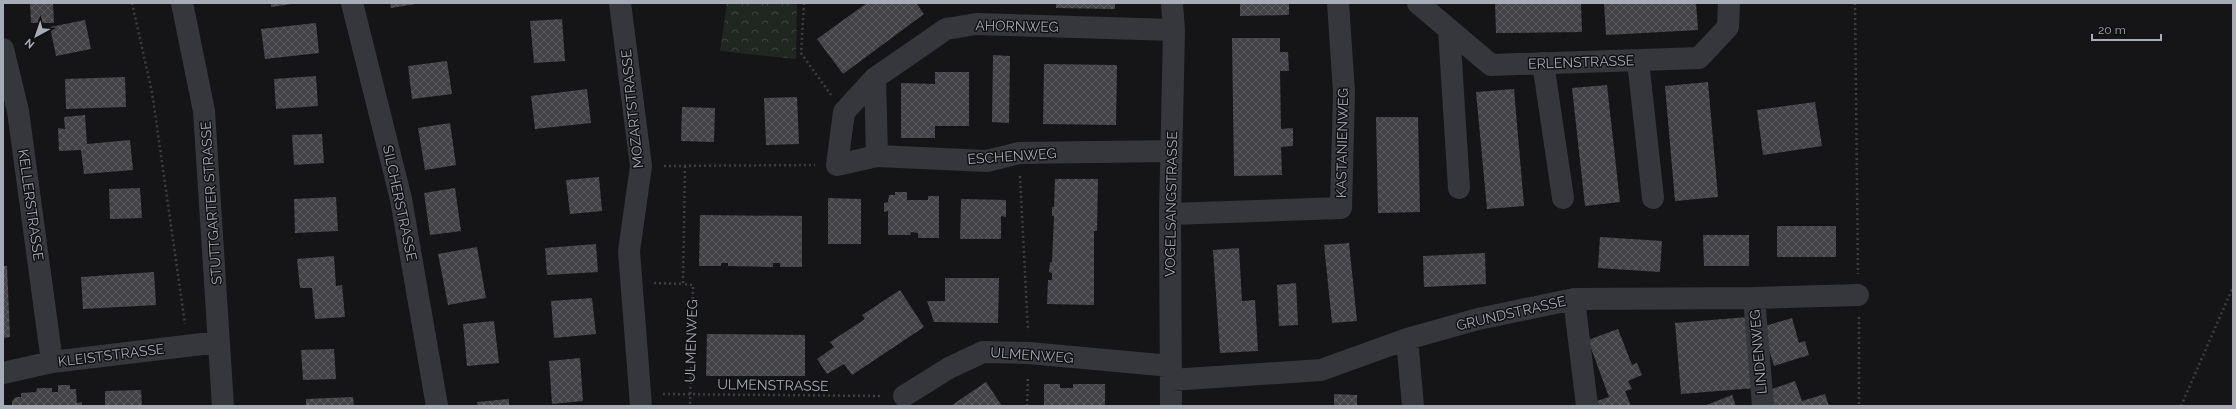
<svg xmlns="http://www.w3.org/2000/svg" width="2236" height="409" viewBox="0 0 2236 409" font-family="Raleway,sans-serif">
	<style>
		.park { fill: url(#park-crowns) }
		.building { fill: url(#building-cross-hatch) }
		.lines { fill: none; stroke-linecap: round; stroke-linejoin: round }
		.path { stroke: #3d3e43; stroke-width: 2.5; stroke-dasharray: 2 3; stroke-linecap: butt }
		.minor { stroke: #36373c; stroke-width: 22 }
		.labels { text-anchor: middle; stroke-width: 3; stroke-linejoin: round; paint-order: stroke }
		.street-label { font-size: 14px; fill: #a8acb6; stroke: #101012 }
	</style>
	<defs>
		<pattern id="park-crowns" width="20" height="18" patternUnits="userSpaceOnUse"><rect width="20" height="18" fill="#202721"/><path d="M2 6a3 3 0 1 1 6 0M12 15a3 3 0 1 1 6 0" fill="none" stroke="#3e443f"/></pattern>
		<pattern id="building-cross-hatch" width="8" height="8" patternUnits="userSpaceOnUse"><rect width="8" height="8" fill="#424247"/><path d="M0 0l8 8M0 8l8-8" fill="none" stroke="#5a5b5f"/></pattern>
	</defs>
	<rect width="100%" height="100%" fill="#151517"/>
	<path class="park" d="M727,3h70l-1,56 -76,-8z"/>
	<path class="building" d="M30,3h23l1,20h-23z
		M271,3h21v1l-21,3z
		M390,3h26v1l-25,4z
		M867,3h49l8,11 -81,60 -26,-35z
		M1056,3h59v6l-59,-1z
		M1240,3h49v12l-49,1z
		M1495,3h86l1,29 -86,1z
		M1604,3h92l2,27 -92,5z
		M562,19l3,42 -31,2 -4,-42z
		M85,20l6,29 -35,7 -6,-29z
		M316,23l3,30 -54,6 -4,-30z
		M1232,38h48v14h8l1,19h-9l1,58 12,-1v18l-12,1 1,28 -48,1z
		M993,55l17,1 -1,67 -17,-1z
		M447,61l5,33 -40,5 -4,-33z
		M1044,64l73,1 -1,60 -73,-1z
		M935,72h34v54h-34v12h-34v-55l34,1z
		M316,76l2,30 -42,3 -2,-30z
		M125,77l1,30 -60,2 -1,-30z
		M1708,82l10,115 -43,4 -10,-115z
		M1607,85l13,117 -35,4 -13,-118z
		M587,89l4,34 -56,6 -4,-33z
		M1514,89l10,117 -37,3 -11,-117z
		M797,97l2,47 -33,1 -2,-47z
		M1815,102l7,44 -59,9 -6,-45z
		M682,107l33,1 -1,34 -33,-1z
		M85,115l2,29 43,-4 3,30 -49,4 -3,-24 -22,1 -1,-23 7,1 -1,-12z
		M1376,117h42l2,95 -42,1z
		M450,123l6,42 -31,5 -7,-42z
		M322,134l2,29 -30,2 -2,-30z
		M599,177l3,34 -32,3 -4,-34z
		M1055,179h43l-1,52h-3v74l-47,-1 1,-24h4v-7l-3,-1 1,-10h2l2,-46h-2v-9h2z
		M140,188l2,30 -32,1 -1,-30z
		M455,188l6,43 -31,4 -6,-42z
		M895,192h12v8h21v-4h11v42h-21v-5l-7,-1 -1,3h-22v-24l-4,1v-9l4,-1 1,-7h6z
		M336,197l2,34 -43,2 -1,-34z
		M828,198l33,1v45h-33z
		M961,199l45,1v17l-5,-1v23h-41z
		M700,215l102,1v51h-22v-4h-7v4l-45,-1v-3h-7v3h-22z
		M1777,226h59v31h-59z
		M1703,235h46v31h-45z
		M1600,237l62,4 -2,31 -62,-4z
		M1349,243l8,78 -25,2 -8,-78z
		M596,244l2,28 -51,3 -2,-27z
		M477,247l9,51 -38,7 -10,-51z
		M1239,248l3,53 13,-1 3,51 -38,2 -7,-103z
		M1485,253l1,31 -62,3 -1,-31z
		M334,256l2,30 6,-1 3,32 -30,2 -3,-31h-12l-3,-29z
		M3,266h4l3,71 -7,1z
		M154,272l2,33 -73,4 -2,-32z
		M945,278h54l-1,45 -64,-1 -7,-21h18z
		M1296,283l2,42 -19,1 -2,-41z
		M900,290l24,37 -72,48 -8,-11 -17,10 -10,-15 17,-12 -4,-5 35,-23 -3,-4z
		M592,298l4,36 -42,4 -3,-37z
		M1747,317l9,71 -75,6 -6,-71z
		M1792,318l7,25 6,-2 4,14 -35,11 -12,-39z
		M494,321l5,42 -32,3 -4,-42z
		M1618,329l14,36 5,-2 5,12 -14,6 4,8 -7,2 6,15h-32l-2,-5 12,-4 -21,-57z
		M707,334l98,1v41h-99z
		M334,349l2,30 -33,1 -2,-30z
		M580,358l3,43 -31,3 -3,-43z
		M1795,381l7,20 23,-7 4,12h-55l-5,-16z
		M986,382l16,24h-51l7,-5z
		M1044,384h16v4h13v-4h32v22h-61z
		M58,385h12v4h6l1,14 5,-1v4h-70v-5l4,-4h5v-4l15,-1 1,-4h15v4h6z
		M141,390l1,16h-37v-15z
		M1334,394l23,1v11h-23z
		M1732,395l4,11h-32z
		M353,397l1,9h-48v-7z
		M509,399v7h-31l-1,-4z"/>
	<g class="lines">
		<path class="path" d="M132,3l20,89 33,232
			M804,3l-3,50 30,42
			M1855,3l3,271
			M664,166l151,-1
			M685,166l-2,118 10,1 -3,121
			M1020,176l8,155
			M654,283l29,1
			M1859,317v89
			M663,394l219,2
			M1027,406l1,-30
			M2181,406l52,-119"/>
		<path class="minor" d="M182,3l22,108 19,295
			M352,3l49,196 36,207
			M620,3l21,163 -12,85 12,155
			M1418,3l73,62 208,-7 29,-31 1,-24
			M1449,29l10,159
			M3,49l15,62 34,251
			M1638,61l15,137
			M1543,63l20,135
			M875,78l2,78 -40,9 7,-53 31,-34 71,-49 30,-5 198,6
			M877,156l110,5 32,-8 152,-2
			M1170,214l171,-6 3,-116 -6,-89
			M1754,298l9,108
			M1574,299l13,107
			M1407,339l6,67
			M3,373l49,-11 167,-20
			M1171,380l150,-10 86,-31 71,-20 96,-20 180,-1 104,-3
			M904,396l45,-28 34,-16 46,1 142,13
			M1171,406l-1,-192 4,-184 -2,-27"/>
	</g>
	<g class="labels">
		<g class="street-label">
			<text transform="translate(1017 26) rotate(1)" y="5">AHORNWEG</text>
			<text transform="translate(1581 62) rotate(-2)" y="5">ERLENSTRASSE</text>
			<text transform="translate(632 109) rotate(-96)" y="5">MOZARTSTRASSE</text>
			<text transform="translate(1342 143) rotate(-89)" y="5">KASTANIENWEG</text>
			<text transform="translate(1012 156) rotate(-4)" y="5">ESCHENWEG</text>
			<text transform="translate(211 203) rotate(-94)" y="5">STUTTGARTER STRASSE</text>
			<text transform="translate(400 203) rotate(78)" y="5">SILCHERSTRASSE</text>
			<text transform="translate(1171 204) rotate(-89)" y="5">VOGELSANGSTRASSE</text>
			<text transform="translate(31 205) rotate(82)" y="5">KELLERSTRASSE</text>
			<text transform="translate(1511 313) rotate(-13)" y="5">GRUNDSTRASSE</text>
			<text transform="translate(691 341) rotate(-88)" y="5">ULMENWEG</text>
			<text transform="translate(1758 352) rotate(-95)" y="5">LINDENWEG</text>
			<text transform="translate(111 355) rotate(-7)" y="5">KLEISTSTRASSE</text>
			<text transform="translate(1032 355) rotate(4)" y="5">ULMENWEG</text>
			<text transform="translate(773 385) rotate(1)" y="5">ULMENSTRASSE</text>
		</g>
	</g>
	<rect width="2236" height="409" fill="none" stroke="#a8acb6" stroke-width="8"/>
	<g transform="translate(36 36) rotate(220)" stroke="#101012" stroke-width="3" paint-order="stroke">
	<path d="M0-3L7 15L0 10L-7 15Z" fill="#a8acb6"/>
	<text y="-6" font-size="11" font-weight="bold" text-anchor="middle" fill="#a8acb6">N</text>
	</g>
	<path d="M2092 34v6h69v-6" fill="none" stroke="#a8acb6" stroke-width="2"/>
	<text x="2098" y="34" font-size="12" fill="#a8acb6" stroke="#101012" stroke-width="3" paint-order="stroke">20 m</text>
</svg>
